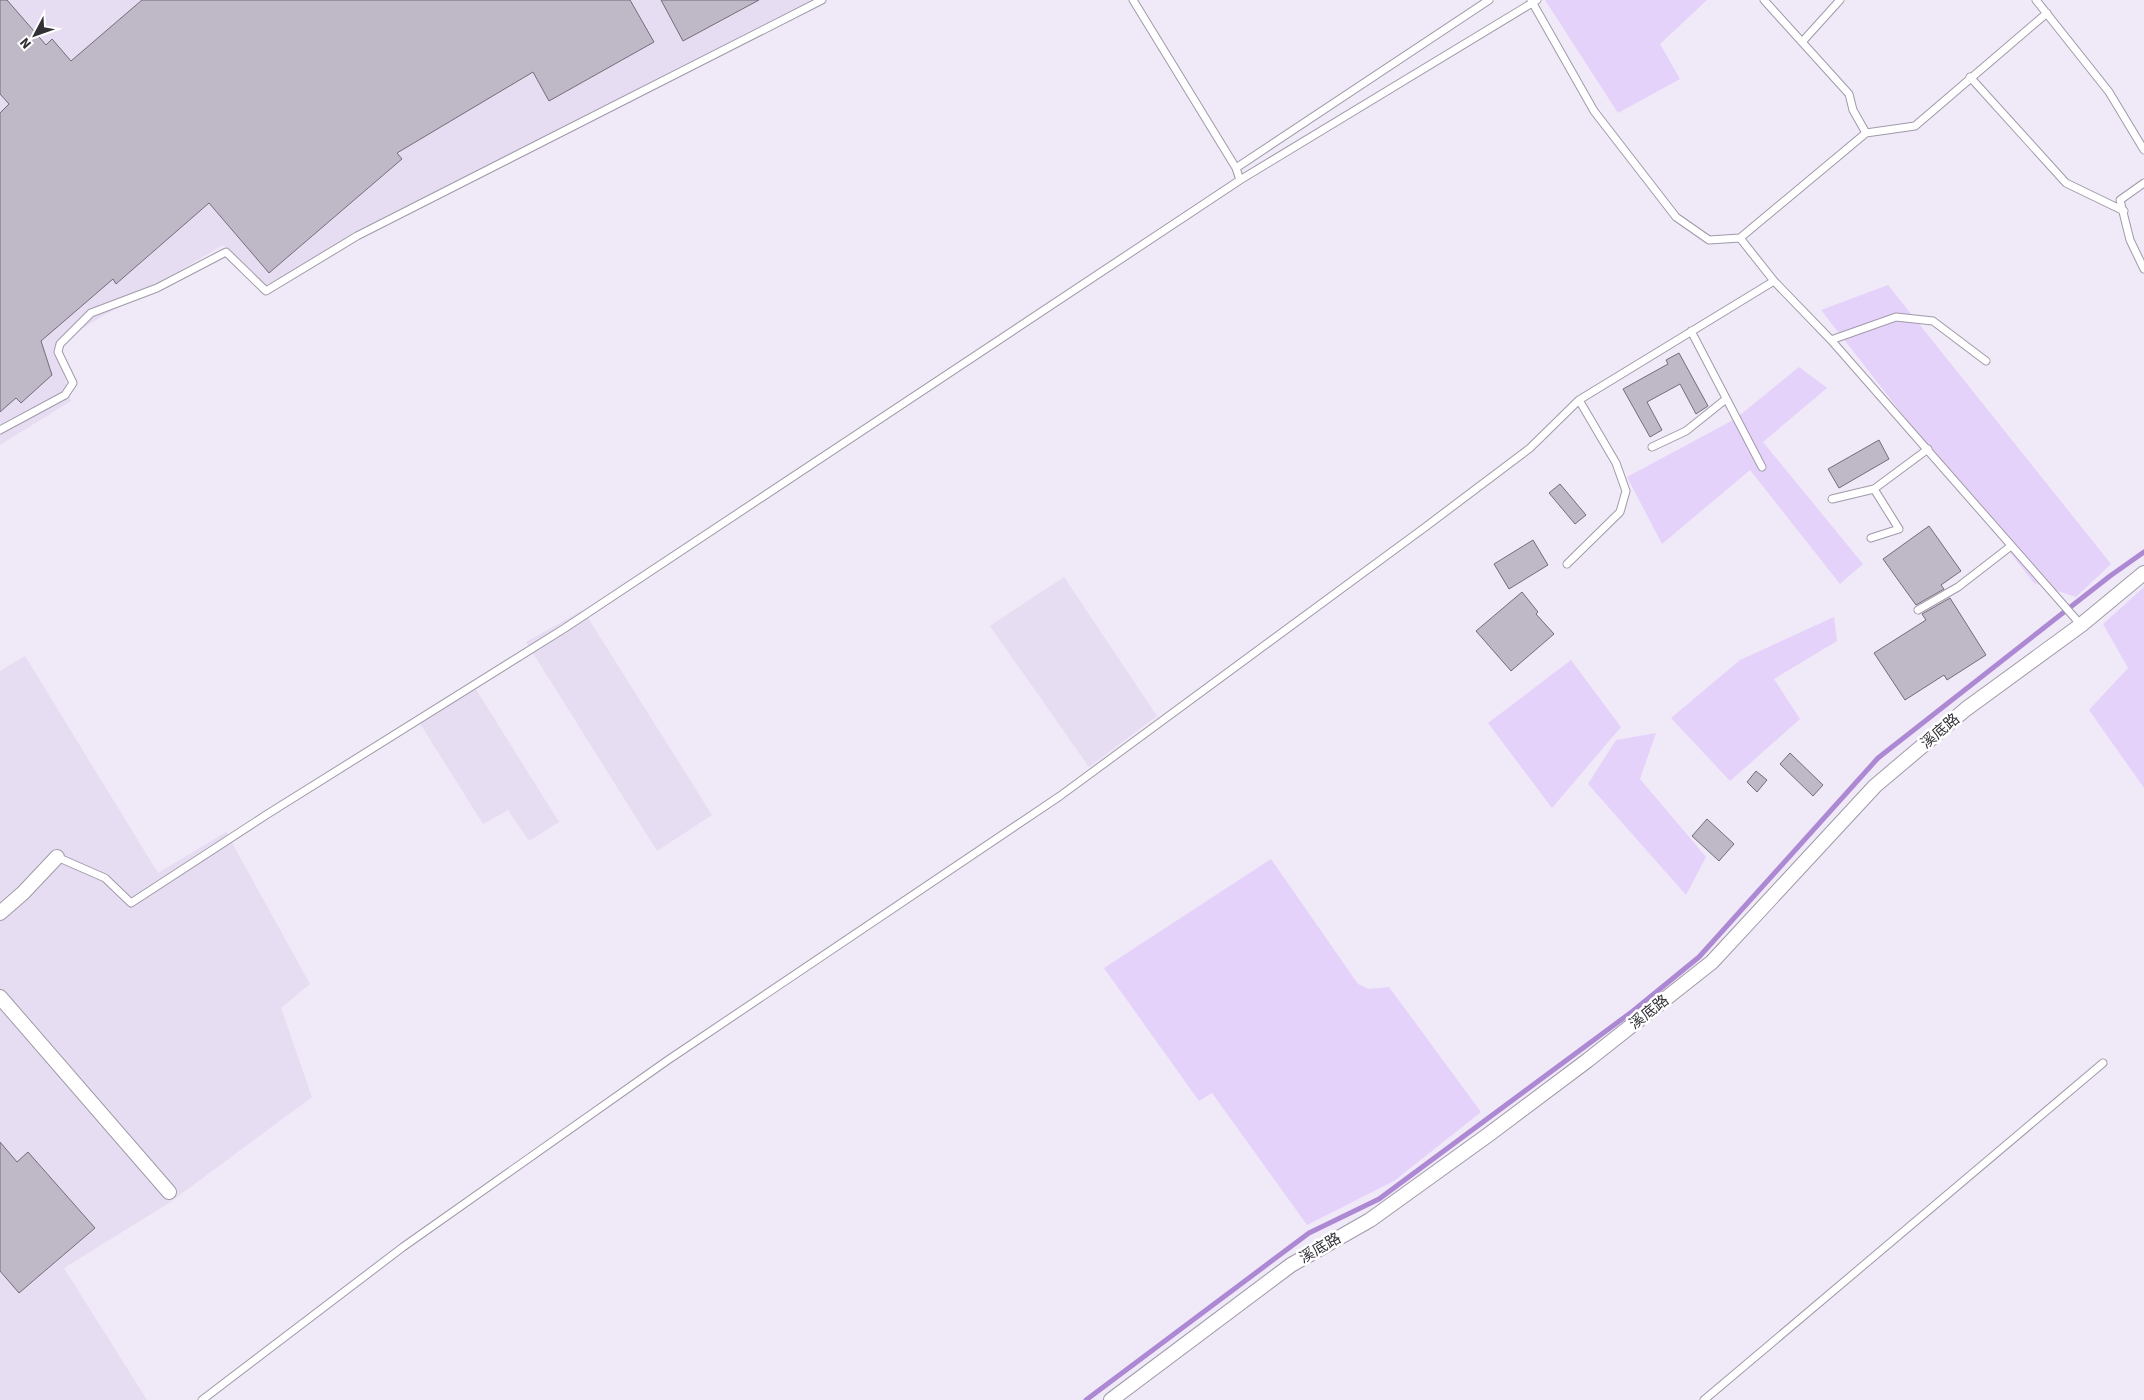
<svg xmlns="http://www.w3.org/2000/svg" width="2144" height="1400" viewBox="0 0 2144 1400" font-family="'Source Sans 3','Noto Sans TC',sans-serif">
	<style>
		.built { fill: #e7ddf2 }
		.green { fill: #e5d2fa }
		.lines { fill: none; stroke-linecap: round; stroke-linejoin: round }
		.stream { stroke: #ad88d3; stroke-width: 5 }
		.building { fill: #bfb8c7; stroke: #736d7a }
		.lane-casing { stroke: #a09aa8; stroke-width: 9 }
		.street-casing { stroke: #a09aa8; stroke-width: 16 }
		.lane { stroke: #fff; stroke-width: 7 }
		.street { stroke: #fff; stroke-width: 14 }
		.labels { text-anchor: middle; stroke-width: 5; stroke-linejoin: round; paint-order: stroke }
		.street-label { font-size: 15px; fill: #322f35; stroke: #fff }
	</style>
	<rect width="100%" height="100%" fill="#f0e9f8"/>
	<path class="built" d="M0,0h822l-389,197 -171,93 -39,-45 -167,99 15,57 -71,44z
		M1064,577l93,139 -68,51 -99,-141z
		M583,610l129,205 -55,36 -131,-209z
		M25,656l133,217 68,-41 84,152 -29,24 31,89 -143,106 -105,65 83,132h-147v-729z
		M472,683l87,139 -30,19 -21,-31 -25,14 -64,-102z"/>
	<path class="green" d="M1545,0h162l-47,44 20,35 -62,34z
		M1888,285l223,279 -35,33 -42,-14 -213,-273z
		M1799,367l28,21 -64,54 100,122 -23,20 -90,-114 -88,74 -35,-67 108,-58z
		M2144,587v201l-55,-78 39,-42 -25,-44z
		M1834,617l3,24 -63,38 26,40 -70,62 -59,-63 69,-58z
		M1571,660l50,67 -69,81 -64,-85z
		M1656,733l-16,46 66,78 -20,38 -98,-111 28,-44z
		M1271,859l87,125 11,5 20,-2 92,125 -87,69 -87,44 -95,-132 -13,8 -95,-133z"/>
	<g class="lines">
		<path class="stream" d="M1086,1400l223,-167 70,-34 254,-188 66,-54 179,-199 232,-182 34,-24"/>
	</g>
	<path class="building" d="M0,0h7l39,45 6,-6 19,22 71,-61h488l24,42 -105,59 -16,-29 -136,81 5,6 -133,114 -60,-70 -93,81 -3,-5 -72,62 11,34 -31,28 -5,-5 -16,14v-299l9,-9 -9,-10z
		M661,0h98l-76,41z
		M1679,353l29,53 -12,8 -16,-30 -33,18 15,28 -12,7 -27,-48 45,-25 -2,-4z
		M1879,440l10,19 -50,29 -11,-19z
		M1560,484l26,31 -11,9 -26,-31z
		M1929,526l32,45 -20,14 3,4 -28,16 -33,-46z
		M1533,540l15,25 -39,24 -15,-25z
		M1522,592l16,20 -2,2 18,20 -43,37 -35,-40z
		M1950,598l36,57 -39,25 -3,-5 -39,25 -31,-47 52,-33 -4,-6z
		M1790,753l33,32 -10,11 -33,-32z
		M1756,771l11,9 -10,12 -10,-10z
		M1707,819l27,25 -15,17 -27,-25z
		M0,1142l17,20 11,-10 67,76 -76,65 -19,-22z"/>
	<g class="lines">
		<g class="lane-casing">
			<path id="lane" d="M1133,0l103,168 4,12
				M1531,0l63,111 82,106 33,23 31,-2 34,43 57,59 250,285
				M1764,0l85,94 4,16 13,23
				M2036,0l73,92 35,58
				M1802,42l38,-42
				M1970,77l96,106 58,28
				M1236,168l253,-168
				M2144,183l-24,17 10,40 14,29
				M1740,238l126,-105 49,-7 132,-113
				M1691,331l71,136
				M1831,340l65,-23 37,4 53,40
				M0,430l65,-35 8,-12 -15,-31 2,-8 31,-31 66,-25 69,-36 40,39 91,-55 465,-236
				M1652,447l34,-16 40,-32
				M1832,499l42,-10 54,-40
				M1871,538l28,-9 -25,-40
				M1567,564l53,-52 6,-21 -10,-28 -37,-63
				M1918,610l40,-23 53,-41
				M57,857l48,21 26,25 135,-88 299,-187 675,-448 297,-180
				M202,1400l201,-153 265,-187 392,-264 364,-268 106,-80 49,-48 195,-119
				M1704,1400l399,-337"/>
		</g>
		<g class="street-casing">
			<path id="street" d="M0,913l23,-20 34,-36
				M0,997l169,195
				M1111,1400l180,-135 79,-45 118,-85 100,-75 124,-98 163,-176 91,-77 115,-84 63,-52"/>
		</g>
		<use href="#lane" class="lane"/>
		<use href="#street" class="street"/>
	</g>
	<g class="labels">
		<g class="street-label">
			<text transform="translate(1940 731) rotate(-40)" y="5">溪底路</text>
			<text transform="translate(1649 1012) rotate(-38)" y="5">溪底路</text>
			<text transform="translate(1320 1248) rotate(-30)" y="5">溪底路</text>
		</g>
	</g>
	<g transform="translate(35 35) rotate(229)" stroke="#ffffff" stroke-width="4" paint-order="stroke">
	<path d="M0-4L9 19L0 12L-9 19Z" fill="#322f35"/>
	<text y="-8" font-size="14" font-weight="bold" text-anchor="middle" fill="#322f35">N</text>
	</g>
</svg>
